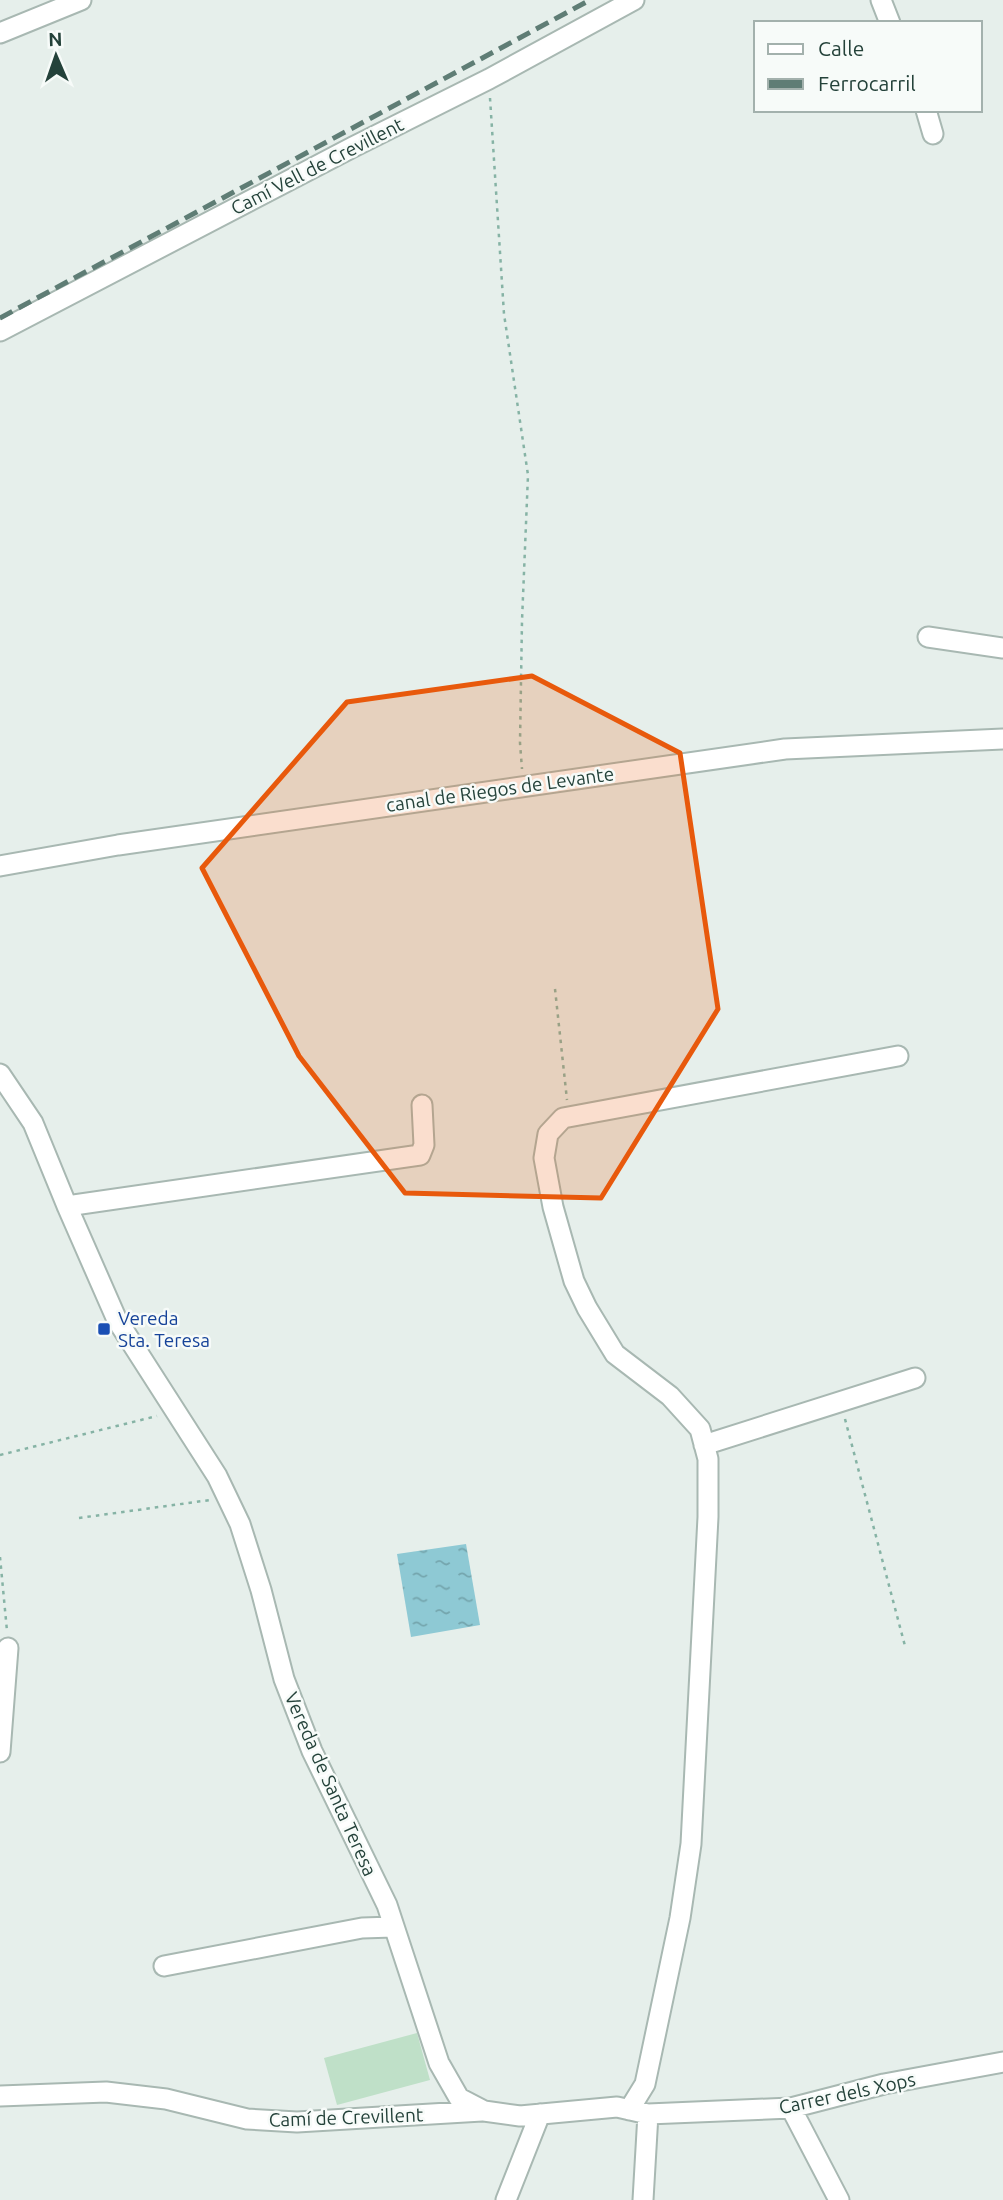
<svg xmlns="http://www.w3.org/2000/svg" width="1003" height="2200" viewBox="0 0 1003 2200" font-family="Ubuntu,sans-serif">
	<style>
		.pitch { fill: #bfe0c8 }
		.water { fill: url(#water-ripples) }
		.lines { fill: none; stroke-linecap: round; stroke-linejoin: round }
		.street-casing { stroke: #a8b8b2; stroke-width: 23 }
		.path { stroke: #86b3a5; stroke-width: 2.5; stroke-dasharray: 3.5 5; stroke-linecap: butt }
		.street { stroke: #fff; stroke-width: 19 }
		.rail { stroke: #5f7d75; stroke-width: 5; stroke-dasharray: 14 7; stroke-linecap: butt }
		.marked { fill: #e8590c; fill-opacity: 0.2; stroke: #e8590c; stroke-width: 5; stroke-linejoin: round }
		.transit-dot { fill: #1a4fb4; stroke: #f7fbf9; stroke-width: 2.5 }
		.labels { text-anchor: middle; stroke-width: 5; stroke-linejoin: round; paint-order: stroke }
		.street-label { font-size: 19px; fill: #24423a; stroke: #f7fbf9 }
		.transit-label { font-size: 19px; fill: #164399; stroke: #f7fbf9; text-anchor: start }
	</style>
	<defs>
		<pattern id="water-ripples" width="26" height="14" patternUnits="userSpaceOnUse" patternTransform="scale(1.75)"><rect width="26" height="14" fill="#8ec9d4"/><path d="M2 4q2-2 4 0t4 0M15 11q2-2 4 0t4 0" fill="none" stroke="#74a5ad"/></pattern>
	</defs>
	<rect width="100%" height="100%" fill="#e6efeb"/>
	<path class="pitch" d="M417,2033l13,47 -93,25 -13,-47z"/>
	<path class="water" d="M466,1544l14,81 -69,12 -14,-83z"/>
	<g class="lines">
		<g class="street-casing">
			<path id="street" d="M881,0l9,23
				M0,33l81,-33
				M926,110l7,24
				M0,331l353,-184 136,-68 145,-79
				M928,637l75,11
				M0,866l118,-21 667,-96 218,-10
				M0,1074l33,49 34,83 50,114 100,156 23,48 21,66 23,89 28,72 75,154 52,158 20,35 25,13 36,5 97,-9 31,7 143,-6 93,-24 119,-22
				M67,1206l353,-51 4,-10 -2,-40
				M704,1445l211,-67
				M0,1752l8,-104
				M164,1966l198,-38 31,-1
				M0,2096l106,-4 60,7 81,20 50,3 185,-11
				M791,2108l48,92
				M629,2110l16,-26 35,-166 11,-74 17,-327v-58l-8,-30 -30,-33 -55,-42 -28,-46 -13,-27 -21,-74 -9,-49 4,-24 15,-16 335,-62
				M506,2200l34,-86
				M643,2200l5,-86"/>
		</g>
		<path class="path" d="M490,98l14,216 24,161 -6,146 -2,122 2,26
			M555,989l12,111
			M845,1419l60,227
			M0,1455l157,-39
			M79,1518l131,-18
			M0,1557l7,74"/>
		<use href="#street" class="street"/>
		<path class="rail" d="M0,318l590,-318"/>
	</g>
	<path class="marked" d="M532,676l148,77 38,256 -117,189 -196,-5 -106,-137 -97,-188 145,-166z"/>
	<rect class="transit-dot" x="97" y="1322" width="14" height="14" rx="3.5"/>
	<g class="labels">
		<g class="street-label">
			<text transform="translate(317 166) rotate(-27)" y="7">Camí Vell de Crevillent</text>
			<text transform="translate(500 789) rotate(-8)" y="7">canal de Riegos de Levante</text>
			<text transform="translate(331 1784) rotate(66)" y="7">Vereda de Santa Teresa</text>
			<text transform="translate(847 2093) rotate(-12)" y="7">Carrer dels Xops</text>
			<text transform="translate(346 2117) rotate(-2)" y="7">Camí de Crevillent</text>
		</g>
		<g class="transit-label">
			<text x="118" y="1325">Vereda<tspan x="118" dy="22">Sta. Teresa</tspan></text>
		</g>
	</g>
	<rect x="754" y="21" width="228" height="91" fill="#f7fbf9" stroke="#a3b1ad" stroke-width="2"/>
	<rect x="768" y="44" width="35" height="10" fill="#ffffff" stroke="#a3b1ad" stroke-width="2"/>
	<text x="818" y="56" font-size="21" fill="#24423a">Calle</text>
	<rect x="768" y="79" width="35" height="10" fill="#5f7d75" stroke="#a3b1ad" stroke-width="2"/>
	<text x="818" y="91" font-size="21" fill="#24423a">Ferrocarril</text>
	<g transform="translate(56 56) rotate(358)" stroke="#f7fbf9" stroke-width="5" paint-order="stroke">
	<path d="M0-5L12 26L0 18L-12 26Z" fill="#24423a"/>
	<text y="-10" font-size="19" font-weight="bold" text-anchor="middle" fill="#24423a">N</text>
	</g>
</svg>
